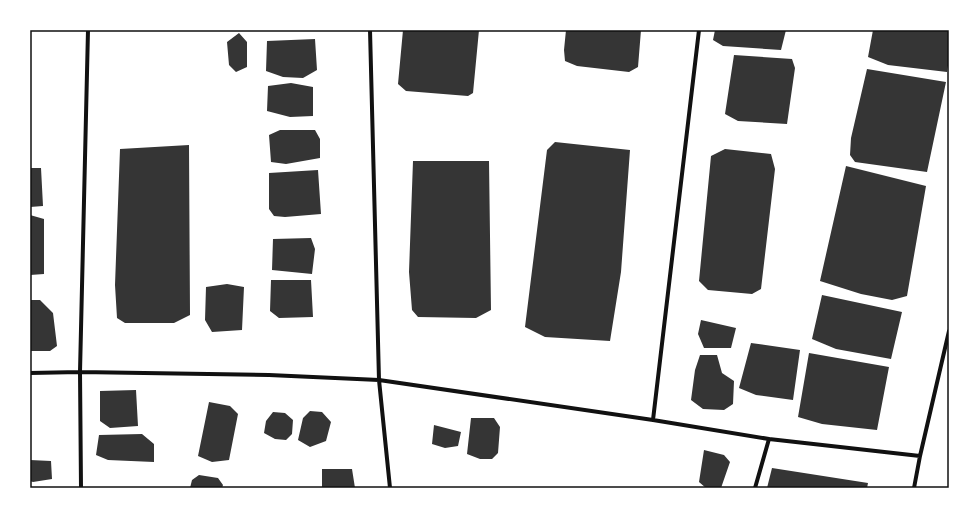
<svg xmlns="http://www.w3.org/2000/svg" width="979" height="518" viewBox="0 0 979 518" font-family="'Sofia Sans Condensed',sans-serif">
	<style>
		.building { fill: #353535 }
		.lines { fill: none; stroke-linecap: round; stroke-linejoin: round }
		.minor { stroke: #111; stroke-width: 4 }
		.neatline { fill: none; stroke: #111; stroke-width: 1.5 }
	</style>
	<rect width="100%" height="100%" fill="#fff"/>
	<path class="building" d="M403,30h76l-6,63 -5,3 -62,-5 -8,-7z
		M566,30h75l-3,37 -9,5 -52,-6 -12,-5 -1,-11z
		M715,30h71l-5,20 -58,-4 -10,-6z
		M873,30h76v29l-2,13 -59,-7 -20,-8z
		M239,33l8,9v25l-11,5 -7,-7 -2,-23z
		M315,39l2,31 -14,8 -20,-1 -17,-6 1,-30z
		M734,55l58,4 3,9 -8,56 -49,-3 -13,-7z
		M867,69l79,13 -19,90 -72,-10 -5,-7 1,-17z
		M291,83l22,4v29l-23,1 -23,-6 1,-25z
		M280,130h35l5,9v19l-34,6 -15,-2 -2,-27z
		M555,142l75,8 -9,122 -11,69 -65,-4 -20,-10 22,-177z
		M189,145l1,170 -16,8h-49l-8,-5 -2,-33 5,-136z
		M725,149l46,5 4,15 -14,120 -9,5 -44,-4 -9,-9 12,-125z
		M413,161h76l2,149 -15,8 -58,-1 -6,-7 -3,-38z
		M846,166l80,20 -19,110 -15,4 -31,-6 -41,-13z
		M30,168h11l2,38 -13,1z
		M318,170l3,44 -36,3 -11,-1 -5,-7v-36z
		M30,215l14,4v55l-14,1z
		M311,238l4,11 -3,25 -40,-4 1,-31z
		M271,280h40l2,37 -34,1 -9,-7z
		M227,284l17,3 -2,43 -30,2 -7,-12 1,-33z
		M822,295l80,17 -11,47 -55,-10 -24,-10z
		M30,300h10l13,13 4,33 -7,5h-20z
		M701,320l35,8 -5,20h-27l-6,-14z
		M751,343l49,7 -7,50 -37,-5 -17,-7z
		M809,353l80,14 -12,63 -55,-6 -24,-7z
		M700,355h17l5,18 12,8 -1,23 -9,6 -21,-1 -12,-9 4,-30z
		M136,390l2,36 -28,2 -10,-7v-30z
		M209,402l21,4 8,8 -9,46 -17,2 -14,-6z
		M310,411l12,1 9,10 -5,19 -16,6 -12,-7 5,-22z
		M273,412l12,1 8,7 -1,14 -6,6 -11,-1 -11,-6 2,-12z
		M471,418h23l6,9 -2,26 -6,6h-12l-13,-5z
		M434,425l27,7 -3,14 -13,2 -13,-4z
		M142,434l12,10v18l-46,-2 -12,-5 3,-20z
		M704,450l20,5 6,7 -9,26h-15l-7,-6z
		M30,460l21,1 1,18 -19,3 -3,-1z
		M772,468l96,15 -1,5h-100z
		M322,469h30l3,19h-33z
		M199,475l19,3 5,7 -1,3h-32l2,-8z"/>
	<g class="lines">
		<path class="minor" d="M370,30l9,350 11,108
			M30,373l50,-1 189,3 110,5 274,40 116,19 151,17
			M653,420l46,-390
			M81,488l-1,-116 8,-342
			M755,488l14,-49
			M914,488l6,-32 29,-125"/>
	</g>
	<rect width="979" height="518" fill="none" stroke="#ffffff" stroke-width="62"/>
	<rect x="31" y="31" width="917" height="456" class="neatline"/>
</svg>
